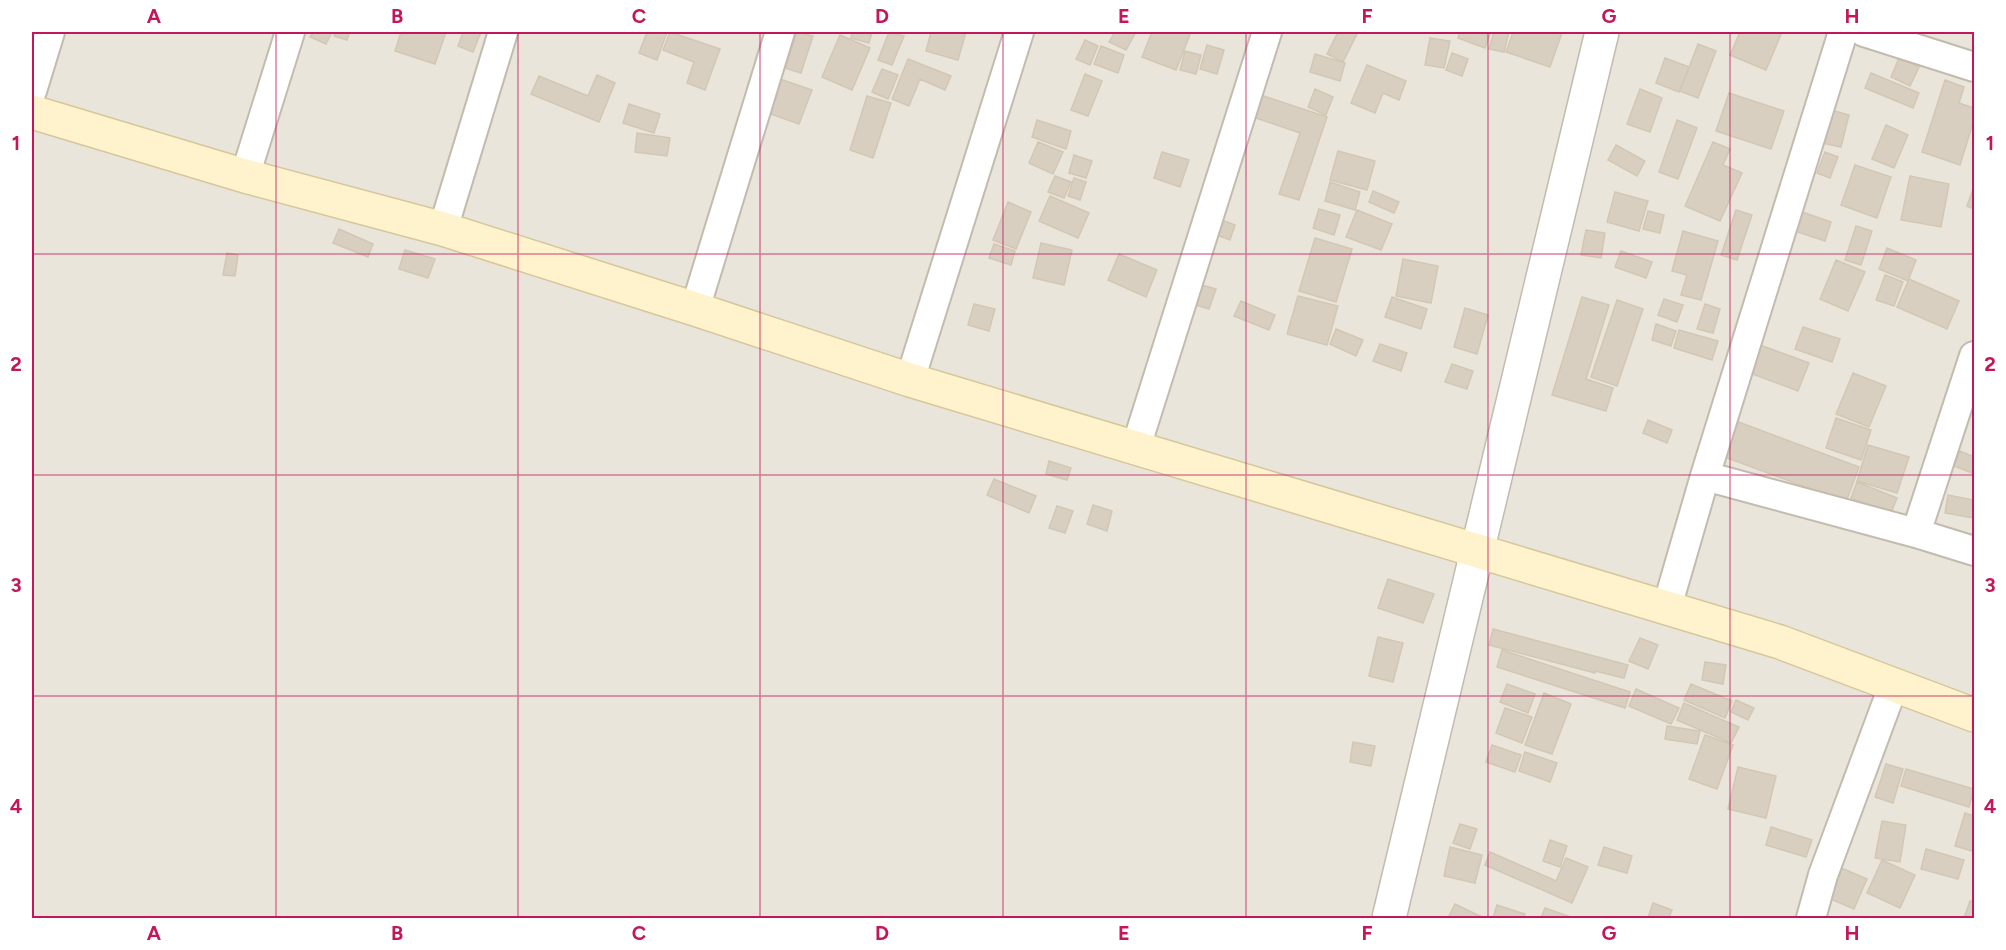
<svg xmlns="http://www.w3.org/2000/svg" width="2006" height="950" viewBox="0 0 2006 950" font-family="Figtree,sans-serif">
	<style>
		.residential { fill: #eae5da }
		.building { fill: #d8cfc1; stroke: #d3c7b4; stroke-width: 1.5 }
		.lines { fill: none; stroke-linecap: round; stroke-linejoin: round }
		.minor-casing { stroke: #c2bbae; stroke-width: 32 }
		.tertiary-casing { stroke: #c2bbae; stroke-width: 36 }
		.secondary-casing { stroke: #d6c79b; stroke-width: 36 }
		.minor { stroke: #fff; stroke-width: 28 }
		.tertiary { stroke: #fff; stroke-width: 33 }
		.secondary { stroke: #fff3cd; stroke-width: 33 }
		.grid { fill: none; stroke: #c2185b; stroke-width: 1.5; stroke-opacity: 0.55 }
		.neatline { fill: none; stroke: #c2185b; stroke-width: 2 }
		.grid-label { font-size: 20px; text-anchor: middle; font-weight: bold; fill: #c2185b }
	</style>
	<rect width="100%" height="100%" fill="#f6f3ec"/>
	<path class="residential" d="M32,32h1942v886h-1942z"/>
	<path class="building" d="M313,32h19l-6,12 -16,-7z
		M335,32h15l-3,8 -13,-4z
		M401,32h45l-11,32 -40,-13z
		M463,32h18l-8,20 -15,-6z
		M647,32h20l-10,28 -18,-7z
		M670,32l50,17 -15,41 -18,-7 7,-21 -31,-12z
		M797,32l16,4 -12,37 -16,-5z
		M852,32h20l-3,11 -18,-5z
		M889,32l15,4 -12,29 -14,-5z
		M931,32h35l-8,28 -32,-9z
		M1115,32h21l-10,18 -17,-8z
		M1152,32h39l-15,38 -34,-13z
		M1338,32h20l-15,30 -16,-8z
		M1460,32h31l-6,16 -27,-10z
		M1494,32h15l-5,20 -15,-3z
		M1513,32l49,1 -12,34 -44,-15z
		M1740,32h42l-16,38 -36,-15z
		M840,35l30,13 -18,42 -30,-13z
		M1430,38l20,3 -6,27 -19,-3z
		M1085,40l13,6 -8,19 -14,-6z
		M1698,44l18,7 -18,47 -18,-7z
		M1207,45l17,5 -7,24 -17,-5z
		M1101,46l23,9 -6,18 -24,-9z
		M1185,51l16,4 -5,19 -16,-4z
		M1452,53l16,6 -6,17 -16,-6z
		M1315,54l30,9 -5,18 -30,-9z
		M1665,58l24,9 -10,25 -23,-9z
		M1899,58l20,9 -9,19 -19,-9z
		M908,59l43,17 -6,14 -25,-11 -11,27 -17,-7z
		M1367,65l39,16 -7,19 -16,-7 -8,20 -24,-10z
		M882,69l16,6 -10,24 -16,-7z
		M1871,73l48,20 -6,15 -48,-20z
		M1085,74l17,7 -14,35 -17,-6z
		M597,75l18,8 -16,39 -68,-28 8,-18 49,20z
		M780,79l32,11 -13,34 -31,-11z
		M1945,80l19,7 -5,16 15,5v12l-14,45 -38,-13z
		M1315,89l18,8 -7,18 -18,-8z
		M1640,89l22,9 -12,34 -23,-8z
		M1729,93l55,18 -13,38 -55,-18z
		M1258,94l69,23 -28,83 -20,-6 21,-61 -50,-17z
		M867,96l24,7 -18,55 -23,-8z
		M629,104l31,10 -6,19 -31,-10z
		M1831,110l18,5 -8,32 -19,-4z
		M1037,120l34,11 -5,18 -34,-12z
		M1677,120l20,8 -19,51 -19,-7z
		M1886,125l22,10 -14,33 -22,-9z
		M637,133l33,5 -3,18 -32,-4z
		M1038,142l25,10 -10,22 -24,-11z
		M1713,142l17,7 -7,16 19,8 -22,48 -35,-15z
		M1616,145l29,16 -8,15 -29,-16z
		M1338,151l37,10 -8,29 -37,-10z
		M1162,152l27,8 -9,27 -26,-9z
		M1825,152l13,5 -8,21 -13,-5z
		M1074,155l18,6 -6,17 -17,-5z
		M1855,165l36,12 -14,41 -36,-13z
		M1055,176l16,6 -7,16 -16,-6z
		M1910,176l39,8 -8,43 -40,-7z
		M1074,178l12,4 -6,18 -12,-4z
		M1330,182l30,10 -5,18 -30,-9z
		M1974,186v23l-7,-3z
		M1373,191l26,11 -5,11 -25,-11z
		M1615,192l33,9 -9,30 -32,-9z
		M1050,196l39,17 -11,25 -39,-17z
		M1008,202l23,10 -15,37 -23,-9z
		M1319,209l21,6 -6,20 -21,-7z
		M1357,210l35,14 -11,26 -35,-13z
		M1736,210l16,5 -15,45 -16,-5z
		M1648,211l16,4 -4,18 -17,-4z
		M1802,212l29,10 -6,19 -30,-10z
		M1219,219l16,6 -5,15 -16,-6z
		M1856,226l16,5 -11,34 -16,-5z
		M339,229l34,15 -5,13 -35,-14z
		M1586,230l19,3 -4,25 -20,-3z
		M1683,231l35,10 -17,59 -20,-5 6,-20 -15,-4z
		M1315,238l37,11 -16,53 -37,-11z
		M1041,243l31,7 -8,35 -31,-7z
		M994,244l21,7 -4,14 -22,-7z
		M1887,248l29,12 -8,21 -29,-12z
		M405,250l30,9 -7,19 -29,-9z
		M1621,251l31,11 -6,16 -31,-11z
		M227,253l11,2 -3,21 -12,-1z
		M1119,254l38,16 -11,27 -38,-17z
		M1403,259l35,7 -7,37 -35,-7z
		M1836,260l29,12 -17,39 -28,-12z
		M1885,275l18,7 -9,24 -18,-6z
		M1909,279l50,22 -12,28 -50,-22z
		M1198,284l18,5 -7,20 -17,-5z
		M1298,296l40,10 -11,39 -40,-11z
		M1392,297l35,12 -6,20 -36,-12z
		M1582,297l27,8 -23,74 27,9 -7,23 -54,-16z
		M1664,299l19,6 -6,17 -19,-7z
		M1617,300l26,9 -26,77 -26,-9z
		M1241,301l34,14 -6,15 -35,-14z
		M974,304l21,5 -6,22 -21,-6z
		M1705,304l15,5 -7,24 -16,-4z
		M1465,308l23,7 -11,39 -23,-7z
		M1656,324l20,7 -5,15 -19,-6z
		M1803,327l37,12 -8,23 -37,-13z
		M1336,329l27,11 -7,16 -26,-12z
		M1679,330l39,11 -6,19 -38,-12z
		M1380,344l27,9 -6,18 -28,-10z
		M1760,345l49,18 -11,28 -48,-18z
		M1452,364l21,7 -6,18 -22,-7z
		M1853,373l33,13 -17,41 -33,-13z
		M1836,418l35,12 -10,30 -35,-12z
		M1648,420l24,10 -5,13 -24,-10z
		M1736,421l123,46 -13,35 -124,-46z
		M1868,445l41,12 -12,36 -40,-12z
		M1960,451l14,6 -2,16 -18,-7z
		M1049,461l22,7 -4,12 -21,-6z
		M994,479l42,17 -7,17 -42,-18z
		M1857,482l40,16 -6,15 -40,-15z
		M1948,495l26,5v18l-29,-5z
		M1093,505l19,6 -5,20 -20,-7z
		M1057,506l16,5 -8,22 -16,-5z
		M1388,579l46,15 -11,29 -45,-15z
		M1493,629l135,36 -4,13 -29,-7v2l-106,-28z
		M1378,637l25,6 -10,39 -24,-6z
		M1640,638l18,7 -10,24 -19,-8z
		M1502,650l128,42 -5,16 -128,-41z
		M1705,662l21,3 -3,19 -21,-4z
		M1507,684l28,10 -7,19 -28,-11z
		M1691,684l41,17 -7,17 -41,-18z
		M1636,689l43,19 -8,16 -42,-18z
		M1544,693l27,11 -19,50 -27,-9z
		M1736,700l18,8 -6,12 -17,-8z
		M1684,703l55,24 -8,16 -54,-23z
		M1505,708l27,9 -10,26 -26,-10z
		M1667,726l33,5 -3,13 -32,-5z
		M1705,735l28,10 -16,44 -28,-10z
		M1353,742l22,4 -4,20 -21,-4z
		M1492,745l29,10 -6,17 -29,-10z
		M1525,752l32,11 -7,19 -31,-11z
		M1886,764l17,5 -10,34 -18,-6z
		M1738,767l38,9 -10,42 -38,-9z
		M1906,769l68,20 -5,18 -68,-21z
		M1965,813l9,3v27l-2,8 -17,-5z
		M1882,821l24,4 -6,37 -25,-4z
		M1460,824l17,5 -7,20 -17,-6z
		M1771,827l41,13 -6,17 -40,-12z
		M1550,840l17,6 -7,21 -17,-6z
		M1450,847l32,8 -7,28 -31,-7z
		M1604,847l28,9 -5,17 -29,-8z
		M1926,849l38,11 -6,19 -37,-10z
		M1490,852l66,29 10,-23 22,9 -16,36 -87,-38z
		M1882,860l33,15 -15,33 -33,-15z
		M1839,867l28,12 -13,30 -28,-12z
		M1970,901l4,1v16h-10z
		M1653,903l19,7 -3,8h-21z
		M1455,904l29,14h-36z
		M1497,905l28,9 -1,4h-31z
		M1545,908l26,9 -1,1h-29z"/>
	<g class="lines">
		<g class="minor-casing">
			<path id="minor" d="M1864,32l110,35
				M32,91l18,-59
				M245,176l45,-144
				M443,229l60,-197
				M695,309l85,-277
				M910,380l109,-348
				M1136,447l131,-415
				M1705,476l211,57 58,18
				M1916,533l58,-177
				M1667,607l38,-131 138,-444
				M1811,918l12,-43 71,-191"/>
		</g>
		<g class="tertiary-casing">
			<path id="tertiary" d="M1389,918l213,-886"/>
		</g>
		<g class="secondary-casing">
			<path id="secondary" d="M32,112l213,64 198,53 252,80 215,71 870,262 194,73"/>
		</g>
		<use href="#minor" class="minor"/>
		<use href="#tertiary" class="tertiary"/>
		<use href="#secondary" class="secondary"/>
	</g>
	<path class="grid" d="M276,32v886M518,32v886M760,32v886M1003,32v886M1246,32v886M1488,32v886M1730,32v886M32,254h1942M32,475h1942M32,696h1942"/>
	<rect width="2006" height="950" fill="none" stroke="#ffffff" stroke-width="66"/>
	<rect x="33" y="33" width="1940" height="884" class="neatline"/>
	<g class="grid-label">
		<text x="154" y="23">A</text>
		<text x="397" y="23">B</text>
		<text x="639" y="23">C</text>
		<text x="882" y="23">D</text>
		<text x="1124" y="23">E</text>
		<text x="1367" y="23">F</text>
		<text x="1609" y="23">G</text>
		<text x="1852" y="23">H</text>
		<text x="16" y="150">1</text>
		<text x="1990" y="150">1</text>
		<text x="16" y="371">2</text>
		<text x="1990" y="371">2</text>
		<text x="16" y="592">3</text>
		<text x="1990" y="592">3</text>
		<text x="16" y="813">4</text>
		<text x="1990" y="813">4</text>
		<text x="154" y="940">A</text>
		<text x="397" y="940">B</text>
		<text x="639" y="940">C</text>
		<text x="882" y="940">D</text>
		<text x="1124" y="940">E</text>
		<text x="1367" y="940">F</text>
		<text x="1609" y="940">G</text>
		<text x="1852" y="940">H</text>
	</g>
</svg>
